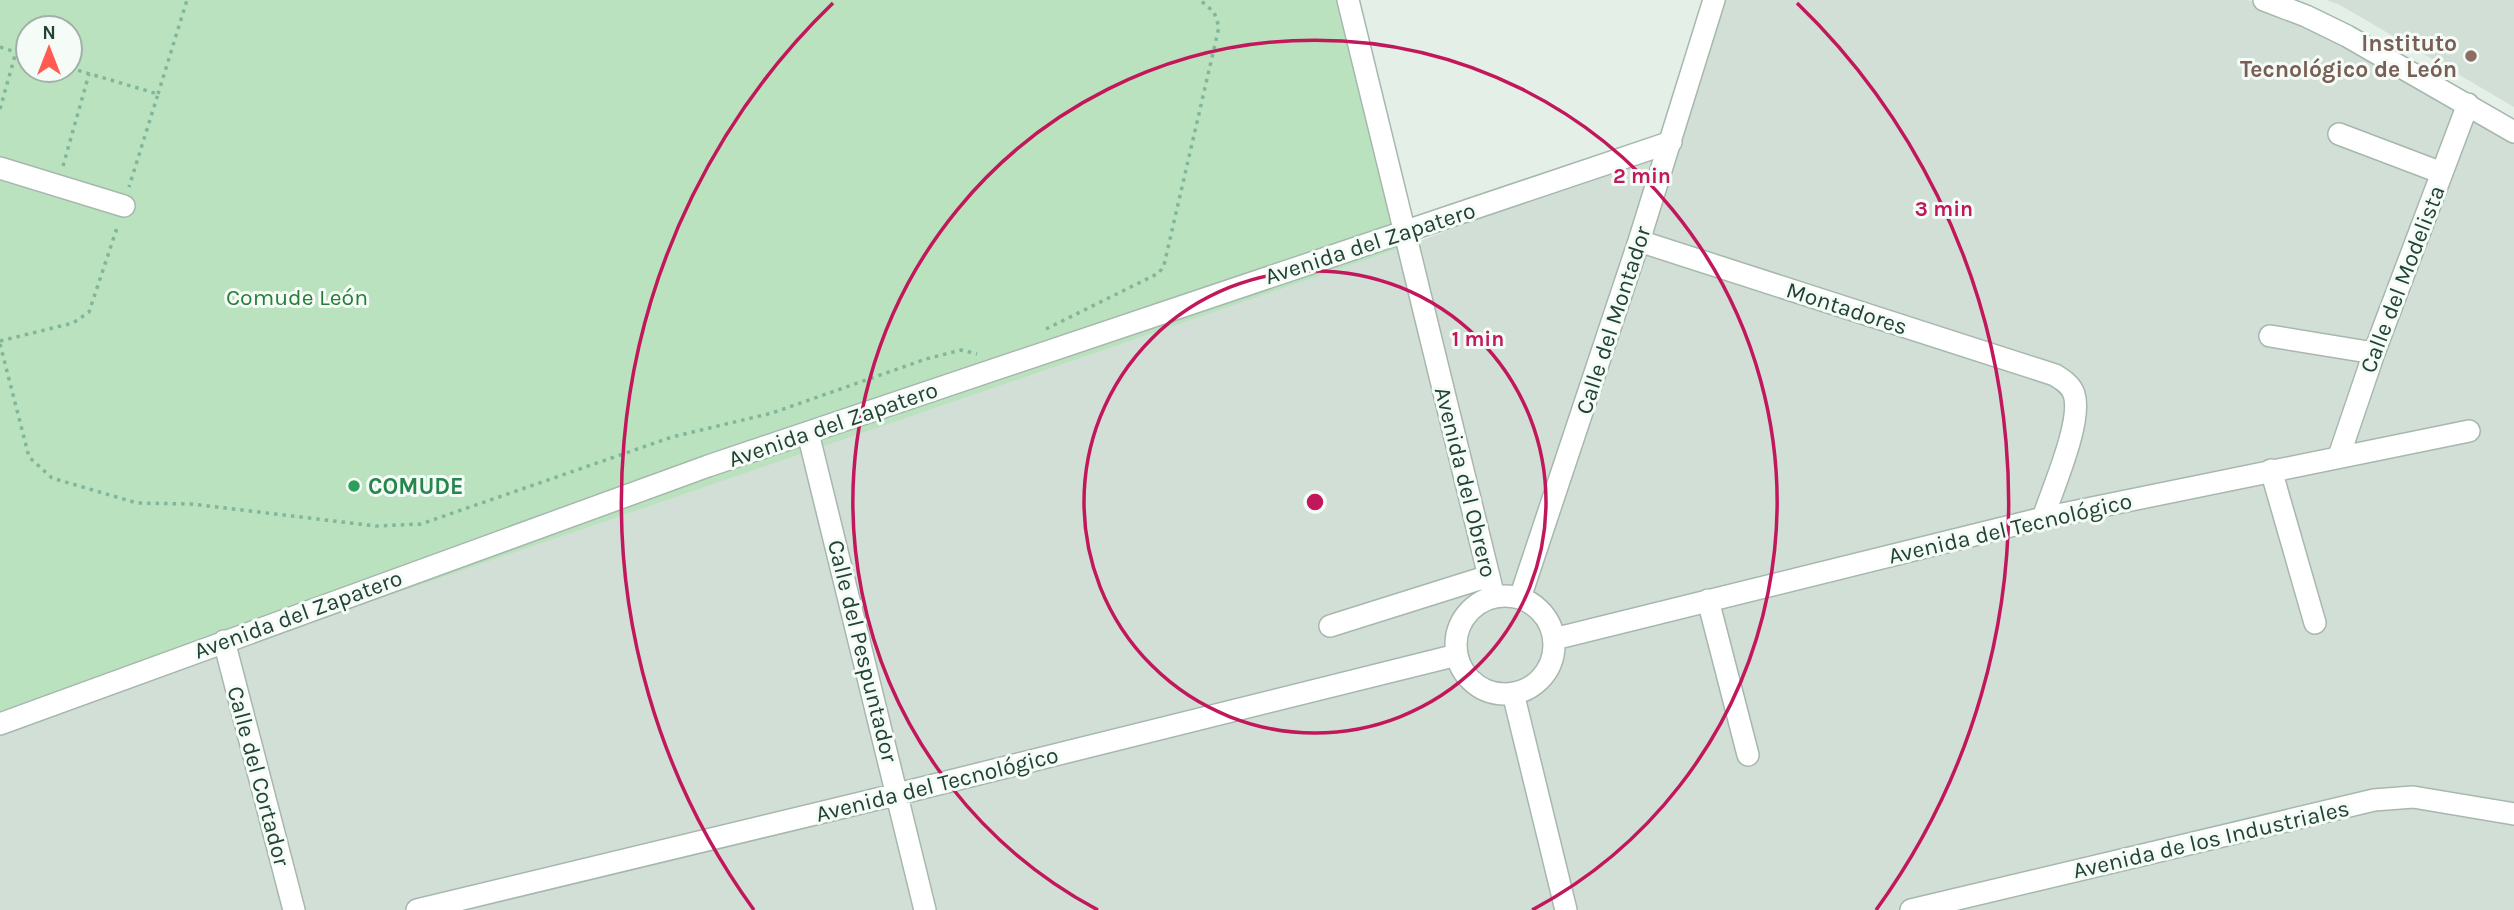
<svg xmlns="http://www.w3.org/2000/svg" width="2514" height="910" viewBox="0 0 2514 910" font-family="Karla,sans-serif">
	<style>
		.built { fill: #d2dfd6 }
		.green { fill: #bbe2be; fill-rule: evenodd }
		.lines { fill: none; stroke-linecap: round; stroke-linejoin: round }
		.minor-casing { stroke: #a6b8ae; stroke-width: 24 }
		.path { stroke: #81b69b; stroke-width: 3.5; stroke-dasharray: 3.5 5; stroke-linecap: butt }
		.minor { stroke: #fff; stroke-width: 21 }
		.ring { fill: none; stroke: #c2185b; stroke-width: 3.5 }
		.education-dot { fill: #8d6e63; stroke: #f5fbf7; stroke-width: 2.5 }
		.leisure-dot { fill: #2e9e5b; stroke: #f5fbf7; stroke-width: 2.5 }
		.labels { text-anchor: middle; stroke-width: 6; stroke-linejoin: round; paint-order: stroke }
		.education-label { font-size: 23px; font-weight: bold; fill: #785e54; stroke: #f5fbf7; text-anchor: end }
		.street-label { font-size: 23px; fill: #214333; stroke: #f5fbf7 }
		.park-label { font-size: 23px; fill: #267f37; stroke: #f5fbf7 }
		.leisure-label { font-size: 23px; font-weight: bold; fill: #27864d; stroke: #f5fbf7; text-anchor: start }
		.centre { fill: #c2185b; stroke: #f5fbf7; stroke-width: 3.5 }
		.ring-label { font-size: 21px; text-anchor: middle; font-weight: bold; fill: #c2185b; stroke: #f5fbf7; stroke-width: 6; stroke-linejoin: round; paint-order: stroke }
	</style>
	<rect width="100%" height="100%" fill="#e4efe8"/>
	<path class="built" d="M1724,0h524l79,26 187,117v767h-2514v-184l1415,-483 263,-103z
		M2326,0h188v107l-174,-102z"/>
	<path class="green" d="M0,0h1346l69,243 -1415,486zM28,28h42v42h-42z"/>
	<g class="lines">
		<g class="minor-casing">
			<path id="minor" d="M1348,0l146,597
				M2264,0l42,16 41,20 167,96
				M2339,134l103,39
				M0,168l124,38
				M1639,241l416,134c8,5 16,10 19,19 9,27 -22,96 -31,124
				M2270,336l104,17
				M808,433l117,477
				M2339,456l35,-103 94,-249
				M2271,470l44,153
				M1456 645a49 49 0 1 1 98 0a49 49 0 1 1-98 0Z
				M1520,598l119,-357 75,-241
				M1708,600l40,155
				M1330,626l159,-50
				M1554,639l489,-121 426,-87
				M224,641l70,269
				M1513,693l53,217
				M0,724l708,-258 963,-324
				M417,910l481,-116 559,-139
				M1911,910l463,-110 39,-3 101,17"/>
		</g>
		<path class="path" d="M0,47l28,9
			M70,68l88,26 -29,93
			M158,94l29,-94
			M0,109l16,-57
			M63,166l26,-92
			M1046,329l113,-56 5,-8 55,-238 -5,-15 -14,-12
			M0,341l73,-18 16,-11 29,-87
			M0,344l29,113 23,21 85,25 54,1 185,22 45,-2 251,-87 100,-24 154,-54 35,-9 16,4"/>
		<use href="#minor" class="minor"/>
	</g>
	<g class="ring">
		<circle cx="1315" cy="502" r="231"/>
		<path d="M1098 910A462 462 0 1 1 1532 910"/>
		<path d="M754 910A694 694 0 0 1 833 3M1797 3A694 694 0 0 1 1876 910"/>
	</g>
	<circle class="education-dot" cx="2471" cy="56" r="7"/>
	<circle class="leisure-dot" cx="354" cy="486" r="7"/>
	<g class="labels">
		<g class="education-label">
			<text x="2457" y="51">Instituto<tspan x="2457" dy="26">Tecnológico de León</tspan></text>
		</g>
		<g class="street-label">
			<text transform="translate(1370 243) rotate(-18)" y="8">Avenida del Zapatero</text>
			<text transform="translate(2402 279) rotate(-69)" y="8">Calle del Modelista</text>
			<text transform="translate(1847 308) rotate(18)" y="8">Montadores</text>
			<text transform="translate(1613 320) rotate(-72)" y="8">Calle del Montador</text>
			<text transform="translate(833 424) rotate(-19)" y="8">Avenida del Zapatero</text>
			<text transform="translate(1466 482) rotate(76)" y="8">Avenida del Obrero</text>
			<text transform="translate(2010 528) rotate(-13)" y="8">Avenida del Tecnológico</text>
			<text transform="translate(298 614) rotate(-20)" y="8">Avenida del Zapatero</text>
			<text transform="translate(863 651) rotate(76)" y="8">Calle del Pespuntador</text>
			<text transform="translate(259 776) rotate(75)" y="8">Calle del Cortador</text>
			<text transform="translate(937 784) rotate(-14)" y="8">Avenida del Tecnológico</text>
			<text transform="translate(2211 839) rotate(-13)" y="8">Avenida de los Industriales</text>
		</g>
		<g class="park-label">
			<text x="297" y="305">Comude León</text>
		</g>
		<g class="leisure-label">
			<text x="368" y="494">COMUDE</text>
		</g>
	</g>
	<circle cx="1315" cy="502" r="10" class="centre"/>
	<g class="ring-label">
		<text x="1642" y="183">2 min</text>
		<text x="1944" y="216">3 min</text>
		<text x="1478" y="346">1 min</text>
	</g>
	<g transform="translate(49 49)"><circle r="33" fill="#f5fbf7" stroke="#a0b1a9" stroke-width="2"/>
	<path d="M0-5L12 26L0 18L-12 26Z" fill="#ff5b52"/>
	<text y="-10" font-size="19" font-weight="bold" text-anchor="middle" fill="#214333">N</text>
	</g>
</svg>
